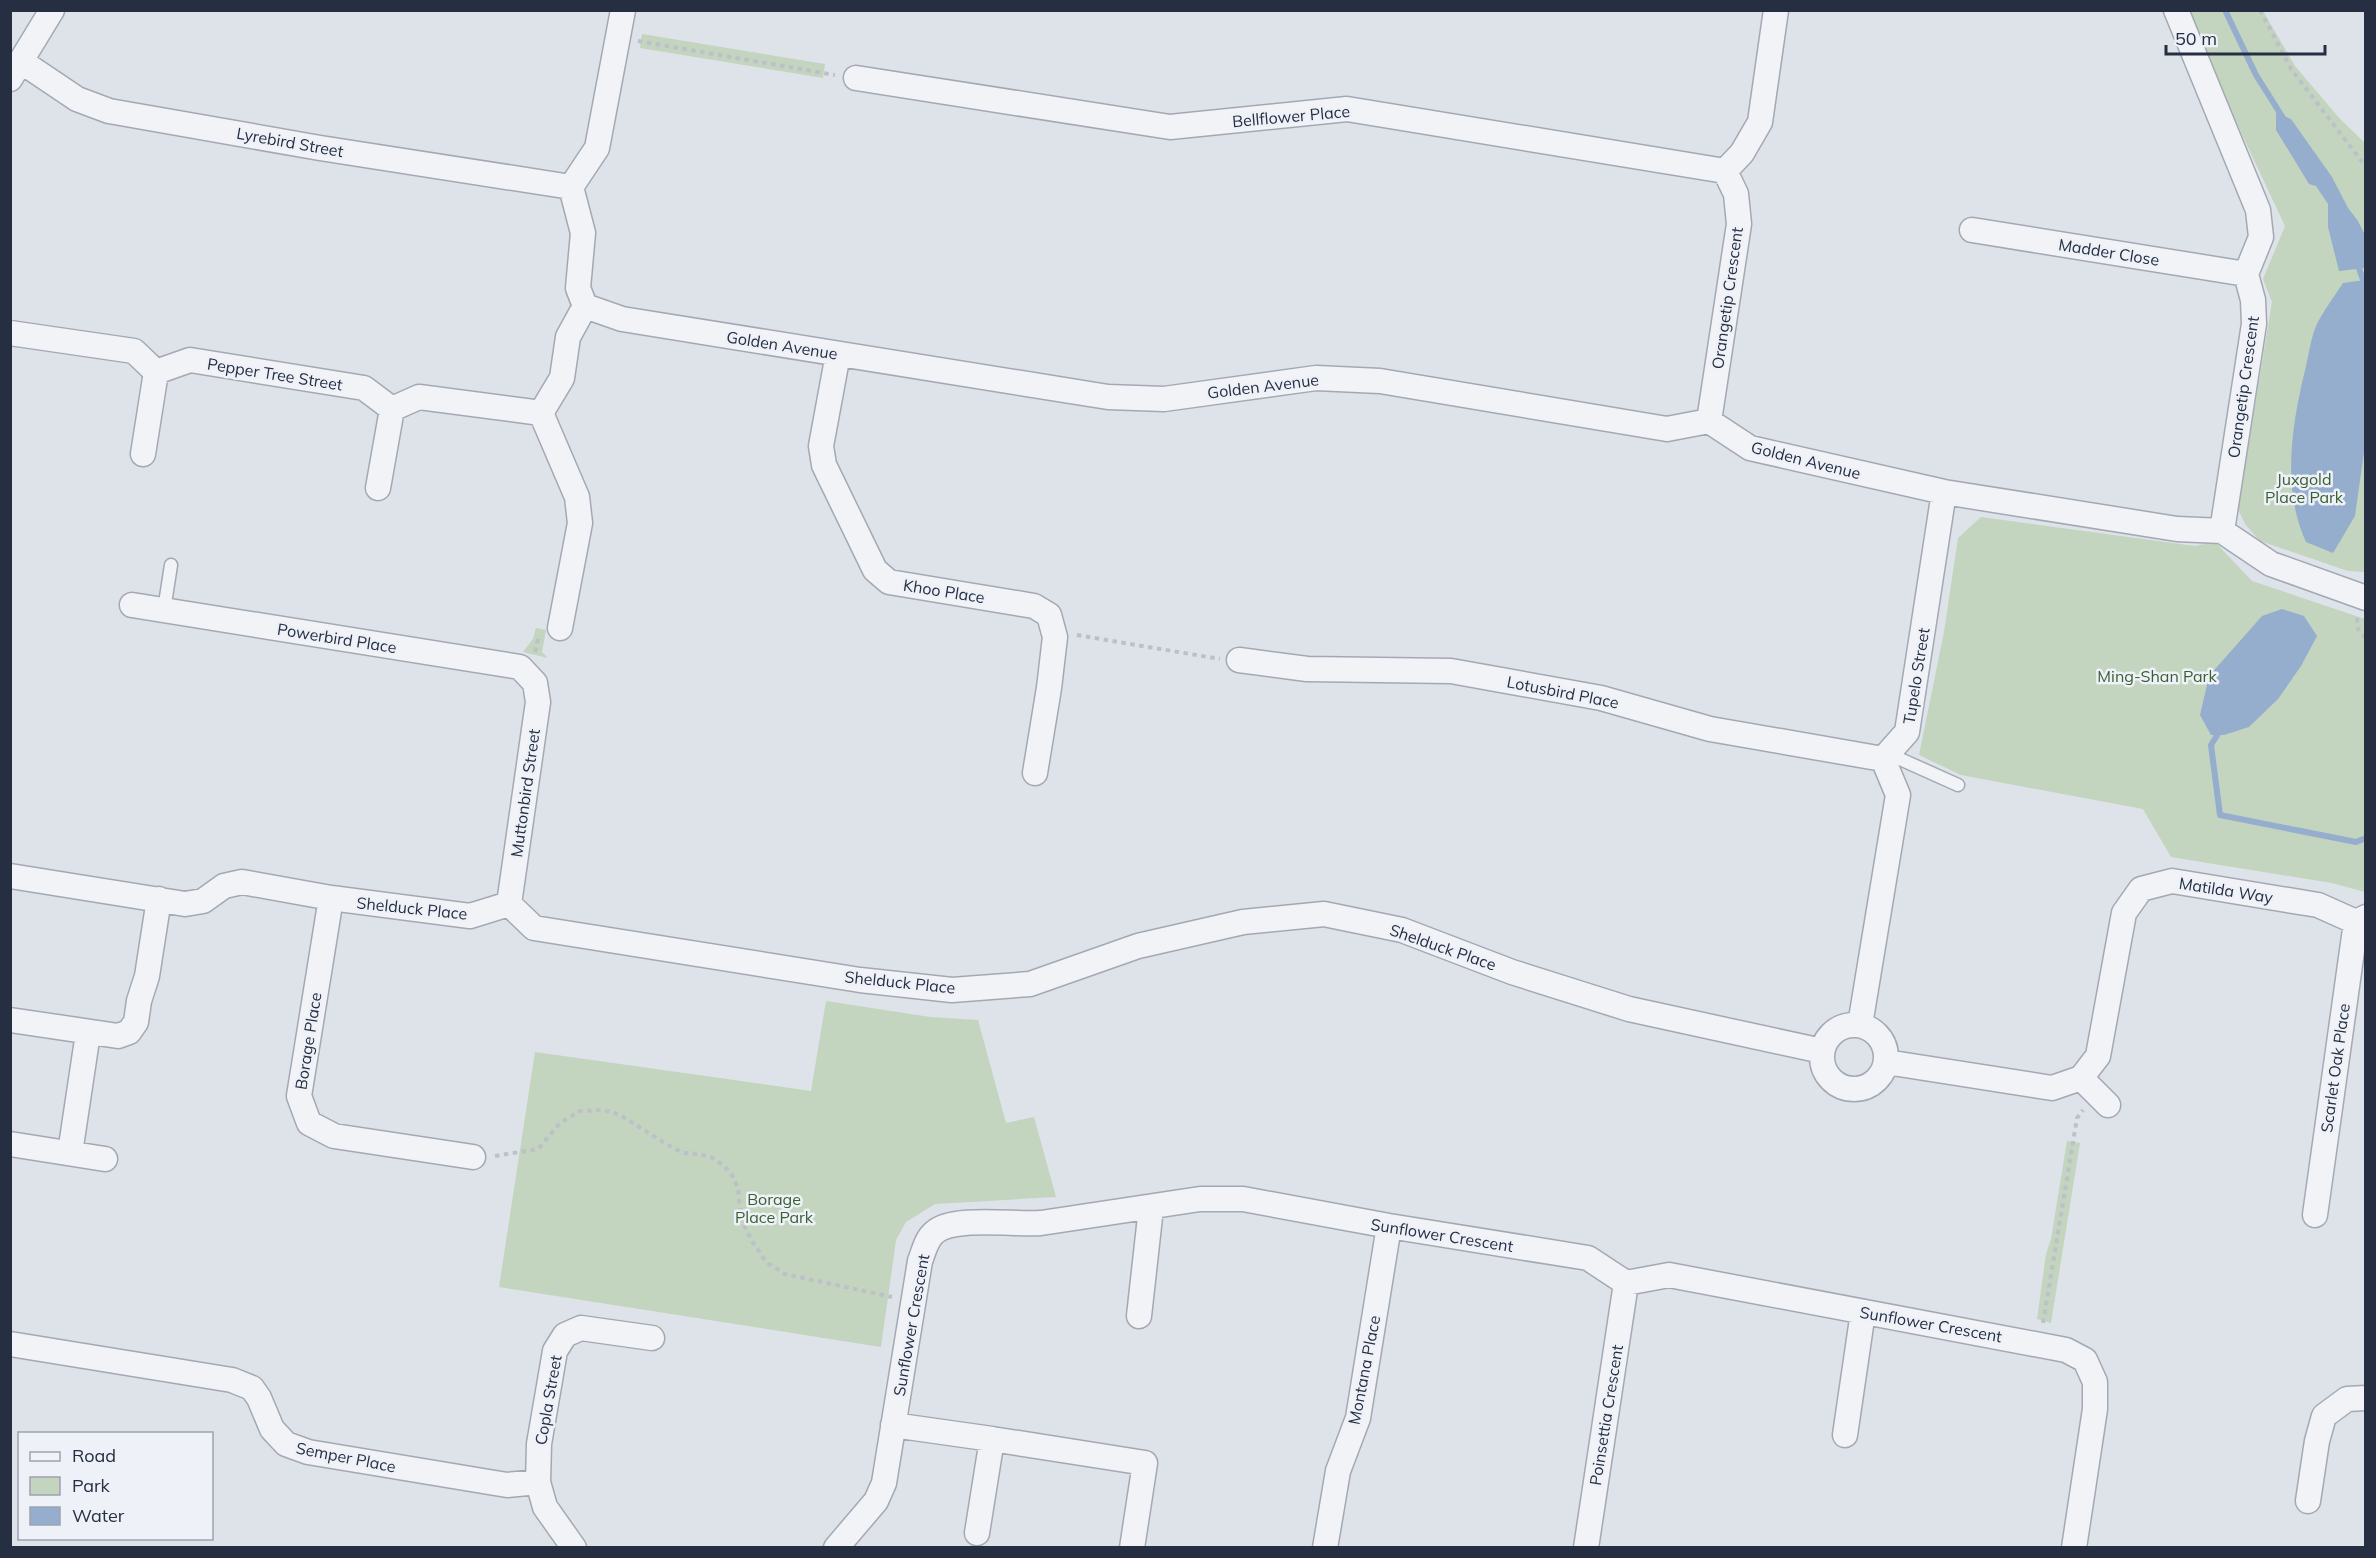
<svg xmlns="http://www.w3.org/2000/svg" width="2376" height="1558" viewBox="0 0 2376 1558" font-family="Mulish,sans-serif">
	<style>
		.green { fill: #c3d4bf }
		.water { fill: #95aecd }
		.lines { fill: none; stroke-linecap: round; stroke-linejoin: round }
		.stream { stroke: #95aecd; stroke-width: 6 }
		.service-casing { stroke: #a3a9b4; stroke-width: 15 }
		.minor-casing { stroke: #a3a9b4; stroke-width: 27 }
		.path { stroke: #bdc0c8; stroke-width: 4; stroke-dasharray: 4.5 4.5; stroke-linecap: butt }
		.service { stroke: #f2f3f7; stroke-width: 12 }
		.minor { stroke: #f2f3f7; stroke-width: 24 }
		.labels { text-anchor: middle; stroke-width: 5; stroke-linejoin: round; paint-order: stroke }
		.street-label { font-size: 16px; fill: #262f42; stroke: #eef1f7 }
		.park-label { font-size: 16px; fill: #385f31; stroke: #eef1f7 }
	</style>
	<rect width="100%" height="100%" fill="#dee2e9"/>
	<path class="green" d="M2184,11h79l32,55 45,53 25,24v429l-17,-1 -88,-30 -15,-17 -7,-15 34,-207 -9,-23 22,-53z
		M642,34l183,30 -2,14 -183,-30z
		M1981,517l214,29 20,-4 37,39 113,38v273l-33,-9 -161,-26 -28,-48 -182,-34 -42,-20 25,-123 14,-94z
		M536,628l10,2 -4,22 6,6 -25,-6 10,-13z
		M826,1001l104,16 48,3 28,103 28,-6 22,80 -121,7 -29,18 -10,18 -15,107 -382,-60 36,-235 276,39z
		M2067,1141l13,2 -29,180 -14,-4 9,-65 5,-15z"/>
	<path class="water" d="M2276,113l15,6 41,58 16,31 10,13 7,14v33l-26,3 -11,-44v-23l-12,-18 -7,-2 -33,-54z
		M2365,280v165l-10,71 -22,37 -27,-11c-25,-54 -14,-119 0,-176 3,-13 5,-28 10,-40 7,-15 18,-29 27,-43z
		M2282,609l22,7 13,20 -16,30 -23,33 -29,28 -25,8h-13l-11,-20 9,-39 53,-60z"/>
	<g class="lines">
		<path class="stream" d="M2225,10l31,65 29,46
			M2357,263l9,25
			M2221,729l-10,16 9,70 136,27 10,-4"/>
		<g class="service-casing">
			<path id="service" d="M164,610l7,-45
				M1884,759h16l58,26"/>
		</g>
		<g class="minor-casing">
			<path id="minor" d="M623,10l-26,138 -26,39 12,46 -5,55 7,18 37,13 486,78 56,2 152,-21 64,3 287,48 42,-8 41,27 194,44 233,37 45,2 49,33 95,34
				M2176,10l82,200 3,27 -15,37 7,26 1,24 -32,207
				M22,62l55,37 32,12 211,37 251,39
				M856,78l314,49 177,-18 378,62
				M10,79l42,-69
				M1972,230l274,44
				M10,333l124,18 22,21 34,-12 174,28 28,21 27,-12 122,16
				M838,354l-17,92 3,19 51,105 14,12 145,24 15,9 6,22 -6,51 -14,85
				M1709,421l30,-197 -3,-30 -11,-23 17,-18 18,-31 16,-112
				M143,454l13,-82
				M378,488l14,-79
				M132,605l388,62 15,16 3,19 -29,202
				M560,628l20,-105 -3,-26 -36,-84 21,-35 6,-41 17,-31
				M1239,660l68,9 144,2 150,27 109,31 173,30
				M10,876l175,28 18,-3 21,-15 18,-4 89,16 139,18 39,-12 25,24 326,52 92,10 78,-6 108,-38 105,-24 81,-8 78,16 110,42 117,37 193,42
				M331,898l-32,198 10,27 25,13 139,21
				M10,1020l108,16 11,-4 7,-10 3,-21 8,-25 12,-77
				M1822 1057a32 32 0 1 1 64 0a32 32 0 1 1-64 0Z
				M1860,1025l38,-230 -15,-36 24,-27 37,-240
				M1886,1062l166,26 29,-10 17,-22 26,-143 17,-24 31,-8 146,24 38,17 10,-5
				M2081,1078l27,27
				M10,1144l95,15
				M70,1153l18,-120
				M2315,1215l41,-293
				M1139,1316l12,-108
				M10,1344l222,36 20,8 7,10 13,31 14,15 22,8 199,33 31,-3
				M893,1425l99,14
				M1845,1435l18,-123
				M2308,1501l9,-60 7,-25 23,-17 19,-1
				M977,1533l15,-94 153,24 -13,85
				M574,1548l-29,-41 -7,-25 1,-38 16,-93 10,-16 16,-7 71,10
				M836,1548l40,-47 8,-18 36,-222c4,-10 6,-22 15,-29 19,-16 79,-7 106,-9l159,-24h43l146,27 199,32 38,25 43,-8 397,75 19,10 10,22v27l-21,139
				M1325,1548l13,-77 20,-53 31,-192
				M1586,1548l40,-265"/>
		</g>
		<path class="path" d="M2260,10l31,59 75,98
			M638,41l197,34
			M2357,618l1,11 8,9
			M1077,635l143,24
			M535,652l4,-16
			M495,1156l43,-7 22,-26 20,-12 24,-1 16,5 48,30 15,8 16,1 12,3 12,8 9,10 6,13 3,31 11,22 14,21 19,12 107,23
			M2043,1323l34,-205 6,-8"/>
		<use href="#service" class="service"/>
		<use href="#minor" class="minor"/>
	</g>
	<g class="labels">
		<g class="street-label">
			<text transform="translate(1291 116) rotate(-5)" y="6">Bellflower Place</text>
			<text transform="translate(290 142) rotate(10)" y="6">Lyrebird Street</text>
			<text transform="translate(2109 252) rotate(9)" y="6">Madder Close</text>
			<text transform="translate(1727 298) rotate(-82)" y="6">Orangetip Crescent</text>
			<text transform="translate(782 345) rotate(9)" y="6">Golden Avenue</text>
			<text transform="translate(275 374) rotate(9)" y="6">Pepper Tree Street</text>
			<text transform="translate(1263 386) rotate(-7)" y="6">Golden Avenue</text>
			<text transform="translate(2243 387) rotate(-82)" y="6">Orangetip Crescent</text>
			<text transform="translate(1806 460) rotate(14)" y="6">Golden Avenue</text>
			<text transform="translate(944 591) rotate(9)" y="6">Khoo Place</text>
			<text transform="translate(337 638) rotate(9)" y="6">Powerbird Place</text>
			<text transform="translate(1916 676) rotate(-81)" y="6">Tupelo Street</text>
			<text transform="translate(1563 692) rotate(11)" y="6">Lotusbird Place</text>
			<text transform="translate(525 793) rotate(-82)" y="6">Muttonbird Street</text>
			<text transform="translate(2226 890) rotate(9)" y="6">Matilda Way</text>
			<text transform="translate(412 908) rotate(6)" y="6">Shelduck Place</text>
			<text transform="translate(1443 947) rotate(19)" y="6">Shelduck Place</text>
			<text transform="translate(900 982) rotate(6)" y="6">Shelduck Place</text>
			<text transform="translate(308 1041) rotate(-81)" y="6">Borage Place</text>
			<text transform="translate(2335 1068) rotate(-82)" y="6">Scarlet Oak Place</text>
			<text transform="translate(1442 1235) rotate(9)" y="6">Sunflower Crescent</text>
			<text transform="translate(1931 1324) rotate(10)" y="6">Sunflower Crescent</text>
			<text transform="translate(911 1325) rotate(-80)" y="6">Sunflower Crescent</text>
			<text transform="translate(1364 1370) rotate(-79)" y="6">Montana Place</text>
			<text transform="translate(548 1400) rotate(-80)" y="6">Copla Street</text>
			<text transform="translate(1606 1415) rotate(-81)" y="6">Poinsettia Crescent</text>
			<text transform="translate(346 1457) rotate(11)" y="6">Semper Place</text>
		</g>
		<g class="park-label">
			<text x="2304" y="485">Juxgold<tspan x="2304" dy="18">Place Park</tspan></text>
			<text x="2157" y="682">Ming-Shan Park</text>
			<text x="774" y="1205">Borage<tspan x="774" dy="18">Place Park</tspan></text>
		</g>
	</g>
	<rect width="2376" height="1558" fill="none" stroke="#262f42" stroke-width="24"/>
	<rect x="18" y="1432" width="195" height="108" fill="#eef1f7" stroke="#9ea3af" stroke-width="1.5"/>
	<rect x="30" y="1452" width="30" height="9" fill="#f2f3f7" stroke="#9ea3af" stroke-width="1.5"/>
	<text x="72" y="1462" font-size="18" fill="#262f42">Road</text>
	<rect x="30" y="1477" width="30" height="18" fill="#c3d4bf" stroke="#9ea3af" stroke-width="1.5"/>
	<text x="72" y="1492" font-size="18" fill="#262f42">Park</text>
	<rect x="30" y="1507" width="30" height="18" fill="#95aecd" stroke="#9ea3af" stroke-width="1.5"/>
	<text x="72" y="1522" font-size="18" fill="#262f42">Water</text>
	<path d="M2166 45v9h159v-9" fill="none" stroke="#262f42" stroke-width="3"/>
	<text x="2175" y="45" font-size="18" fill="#262f42" stroke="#eef1f7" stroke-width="4.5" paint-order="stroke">50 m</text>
</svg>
